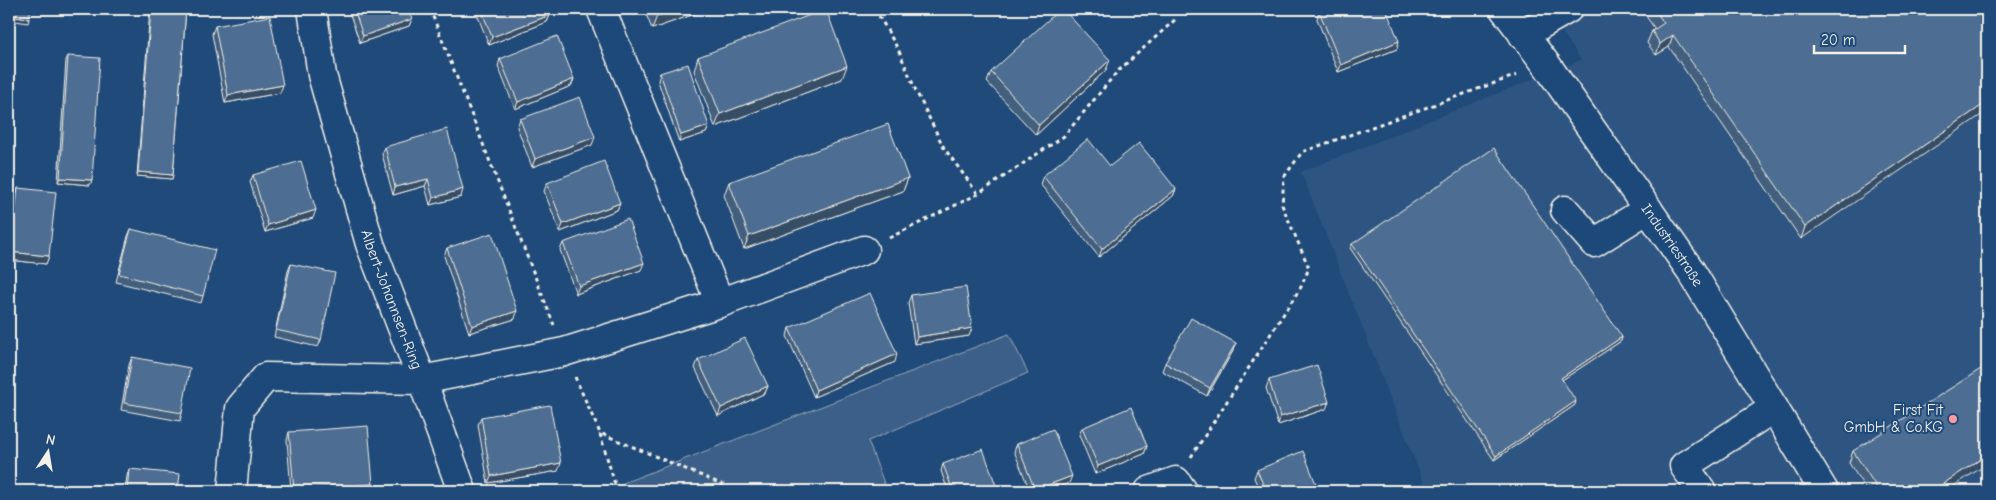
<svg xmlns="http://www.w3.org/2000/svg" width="1996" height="500" viewBox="0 0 1996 500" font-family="'Comic Neue',sans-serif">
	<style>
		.built { fill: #2d5581 }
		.green { fill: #3a5f88; stroke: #97a8b8 }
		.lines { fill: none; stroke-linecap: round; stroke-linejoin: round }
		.minor-casing { stroke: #f4f1e8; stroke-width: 31 }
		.path { stroke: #f4f1e8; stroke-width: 3; stroke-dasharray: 4 4; stroke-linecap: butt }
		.minor { stroke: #1f4a7a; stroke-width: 28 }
		.wall { fill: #425f7e; stroke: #f4f1e8 }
		.shaded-wall { fill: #364d66; stroke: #f4f1e8 }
		.building { fill: #4d6e92; stroke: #f4f1e8 }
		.poi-dot { fill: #ff9aa2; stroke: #1f4a7a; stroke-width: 2 }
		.labels { text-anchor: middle; stroke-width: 4; stroke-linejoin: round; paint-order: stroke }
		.street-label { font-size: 15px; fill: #f4f1e8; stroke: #1f4a7a }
		.poi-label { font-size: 15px; fill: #f4f1e8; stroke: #1f4a7a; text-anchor: end }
	</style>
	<rect width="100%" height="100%" fill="#1f4a7a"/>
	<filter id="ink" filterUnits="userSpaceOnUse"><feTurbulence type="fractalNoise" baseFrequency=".02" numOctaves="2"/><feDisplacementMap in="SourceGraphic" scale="10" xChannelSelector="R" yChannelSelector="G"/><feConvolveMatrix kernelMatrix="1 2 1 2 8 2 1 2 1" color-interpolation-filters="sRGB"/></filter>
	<g filter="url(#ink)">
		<path class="built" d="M1547,9h440v482h-560l-126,-319 280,-112z"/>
		<path class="green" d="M1009,334l19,39 -160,68 19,50h-261l-3,-8z"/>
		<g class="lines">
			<g class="minor-casing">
				<g id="minor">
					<path id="s1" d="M312,9l10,66 48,169 52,136 142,-28 156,-49 144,-53"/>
					<path d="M601,9l119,294"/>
					<path id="s2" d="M1504,9l42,55 145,207 133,220"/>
					<path d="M1523,35l45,-26"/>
					<path d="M1565,210l29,33 54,-34"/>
					<path d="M232,491l8,-83 26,-31 156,3 40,111"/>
					<path d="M1149,491l27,-10 7,10"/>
					<path d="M1702,491l-18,-25 90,-58"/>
				</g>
			</g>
			<path class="path" d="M430,9l124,316
				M875,9l23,40 18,42 28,57 34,46
				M889,238l89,-44 86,-58 53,-64 60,-54
				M575,377l25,56 126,53 3,5
				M600,434l17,57
				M1191,457l110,-170 8,-19 -27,-63 2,-28 18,-25 215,-77"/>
			<use href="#minor" class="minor"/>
		</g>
		<path class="wall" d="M150,9h36l-13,166 -1,4 -35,-3z
			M348,9h60l4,10 -3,7 -49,17z
			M475,9h73l2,6 -3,7 -58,23z
			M644,9h65l-57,20z
			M1641,9h346l-186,230 -132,-192 -13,8 -9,-12 5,-12 3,-2z
			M1319,11l78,38 -59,23 -21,-53z
			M215,26l65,67 -55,10 -13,-69z
			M68,56l24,124 -2,5 -32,-3 8,-122z
			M698,57l144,22 -127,48 -21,-56z
			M500,59l74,20 -3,7 -56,23 -17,-43z
			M1106,70l-70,65 -49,-53 4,-10z
			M660,73l49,53 -3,7 -27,9 -21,-61z
			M520,119l72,26 -60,22 -15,-40z
			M385,147l76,50 -31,8 -5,-19 -32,9 -11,-41z
			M253,175l60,43 -48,14 -15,-50z
			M1043,176l133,13 -3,7 -74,61 -59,-73z
			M908,178l-5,13 -159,58 -20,-54 5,-13z
			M547,183l73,20 -3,7 -57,22 -16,-41z
			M18,188l31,68 -3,8 -37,-4v-47l4,1 2,-19z
			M131,229l72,67 -2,7 -85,-21 12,-46z
			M563,243l78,27 -65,24 -16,-44z
			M1352,244l270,93 -1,4 -59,39 13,25 -81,55 -144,-212z
			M447,248l68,71 -46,14 -25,-77z
			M291,264l30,76 -3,7 -44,-10 14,-66z
			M911,295l58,41 -55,8 -6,-41z
			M789,328l106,34 -81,35 -27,-61z
			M1233,351l-26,45 -45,-25 3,-8z
			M132,357l50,56 -2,8 -59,-11 8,-45z
			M698,360l70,26 -3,7 -47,23 -23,-48z
			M1269,380l57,29 -48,16 -12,-37z
			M481,417l77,54 -70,12 -10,-58z
			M1082,428l65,18 -3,8 -49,20 -16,-39z
			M289,432l81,59h-79l-4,-51z
			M1017,444l52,39 -20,8h-19l-16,-40z
			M1853,451l93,40h-79l-18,-28z
			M943,464l55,27h-50l-7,-20z
			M129,469l49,22h-53l2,-15z
			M1257,470l61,21h-58l-6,-13z"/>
		<path class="shaded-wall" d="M676,9h33l-57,20 5,-13z
			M550,15l-3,7 -58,23 3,-8z
			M9,16l20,3 -1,4 -19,-3z
			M412,19l-3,7 -49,17 3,-7z
			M1673,35l-4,12 -13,8 4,-11z
			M1399,41l-2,8 -59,23 3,-7z
			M1110,60l-4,10 -70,65 3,-10z
			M847,66l-5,13 -127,48 5,-13z
			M574,79l-3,7 -56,23 3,-7z
			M283,85l-3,8 -55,10 3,-8z
			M1987,102v9l-186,128 4,-12z
			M709,126l-3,7 -27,9 2,-7z
			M595,137l-3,8 -60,22 3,-8z
			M138,172l35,3 -1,4 -35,-3z
			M60,178l32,2 -2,5 -32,-3z
			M908,178l-5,13 -159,58 5,-13z
			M428,179l-3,7 -32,9 2,-8z
			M463,189l-2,8 -31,8 3,-7z
			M1176,189l-3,7 -74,61 3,-8z
			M620,203l-3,7 -57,22 3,-8z
			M316,210l-3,8 -48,14 3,-7z
			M9,252l40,4 -3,8 -37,-4z
			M644,263l-3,7 -65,24 3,-8z
			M517,311l-2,8 -46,14 3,-7z
			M972,328l-3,8 -55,8 3,-7z
			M1622,337l-1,4 -62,41 2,-4z
			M1236,343l-3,8 -26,45 3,-8z
			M897,354l-2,8 -81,35 2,-7z
			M768,386l-3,7 -47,23 3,-8z
			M1576,401l-1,4 -81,55 2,-4z
			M1329,402l-3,7 -48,16 2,-8z
			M1147,446l-3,8 -49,20 3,-8z
			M1987,455v9l-41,27h-14z
			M561,463l-3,8 -70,12 3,-7z
			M1072,476l-3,7 -20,8h-14v-1z
			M373,484l-3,7h-77l1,-1z"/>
		<path class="building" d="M9,9h22l-2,10 -20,-3z
			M151,9h35l-13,166 -35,-3z
			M354,9h54l4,10 -49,17z
			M481,9h67l2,6 -58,22z
			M654,9h22l-19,7z
			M826,9l21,57 -127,48 -22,-57z
			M1060,9h3l47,51 -71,65 -48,-53z
			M1326,9h60l13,32 -58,24 -22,-54z
			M1654,9h333v93l-182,125 -132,-192 -13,9 -8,-13 12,-8z
			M270,16l13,69 -55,10 -13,-69z
			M557,36l17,43 -56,23 -18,-43z
			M68,56l32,2 -8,122 -32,-2z
			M688,64l21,62 -28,9 -21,-62z
			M580,97l15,40 -60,22 -15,-40z
			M888,124l20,54 -159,58 -20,-54z
			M447,129l16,60 -30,9 -5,-19 -33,8 -10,-40z
			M1088,139l22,27 29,-23 37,46 -74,60 -59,-73z
			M1494,148l128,189 -61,41 15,23 -80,55 -144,-212z
			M301,161l15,49 -48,15 -15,-50z
			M604,161l16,42 -57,21 -16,-41z
			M18,188l38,4 -7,64 -40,-4v-39l6,1z
			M628,219l16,44 -65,23 -16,-43z
			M131,229l84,21 -12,46 -84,-22z
			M492,233l25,78 -45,15 -25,-78z
			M291,264l44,9 -14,67 -45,-10z
			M966,287l6,41 -55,9 -6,-42z
			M870,293l27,61 -81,36 -27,-62z
			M1191,318l45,25 -26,45 -45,-25z
			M745,338l23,48 -47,22 -23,-48z
			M132,357l58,11 -8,45 -58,-10z
			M1317,365l12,37 -49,15 -11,-37z
			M1987,365v90l-55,36h-53l-26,-40z
			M550,405l11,58 -70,13 -10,-59z
			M1131,407l16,39 -49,20 -16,-38z
			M368,426l5,58 -79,6 -5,-58z
			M1053,429l19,47 -37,14 -18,-46z
			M983,449l15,42h-45l-10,-27z
			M1303,451l15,38 -6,2h-46l-9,-21z
			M129,469l51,5 -2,17h-51z"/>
	</g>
	<circle class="poi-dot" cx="1953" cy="419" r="5"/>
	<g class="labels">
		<g class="street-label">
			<text dy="5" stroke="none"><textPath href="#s2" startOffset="290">Industriestraße</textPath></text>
			<text dy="5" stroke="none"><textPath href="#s1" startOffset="302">Albert-Johannsen-Ring</textPath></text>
		</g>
		<g class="poi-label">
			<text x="1943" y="415">First Fit<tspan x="1943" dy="17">GmbH &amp; Co.KG</tspan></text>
		</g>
	</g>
	<rect width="1996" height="500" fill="none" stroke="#1f4a7a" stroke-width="30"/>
	<rect x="15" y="15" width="1966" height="470" fill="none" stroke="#f4f1e8" stroke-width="2" filter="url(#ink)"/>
	<g transform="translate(48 452) rotate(12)" stroke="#1f4a7a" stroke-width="4" paint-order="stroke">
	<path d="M0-4L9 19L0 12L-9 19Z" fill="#f4f1e8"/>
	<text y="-8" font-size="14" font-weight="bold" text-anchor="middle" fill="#f4f1e8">N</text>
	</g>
	<path d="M1814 45v8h91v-8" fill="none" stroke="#f4f1e8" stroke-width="2.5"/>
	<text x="1821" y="45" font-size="15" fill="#f4f1e8" stroke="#1f4a7a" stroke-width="4" paint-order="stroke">20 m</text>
</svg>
